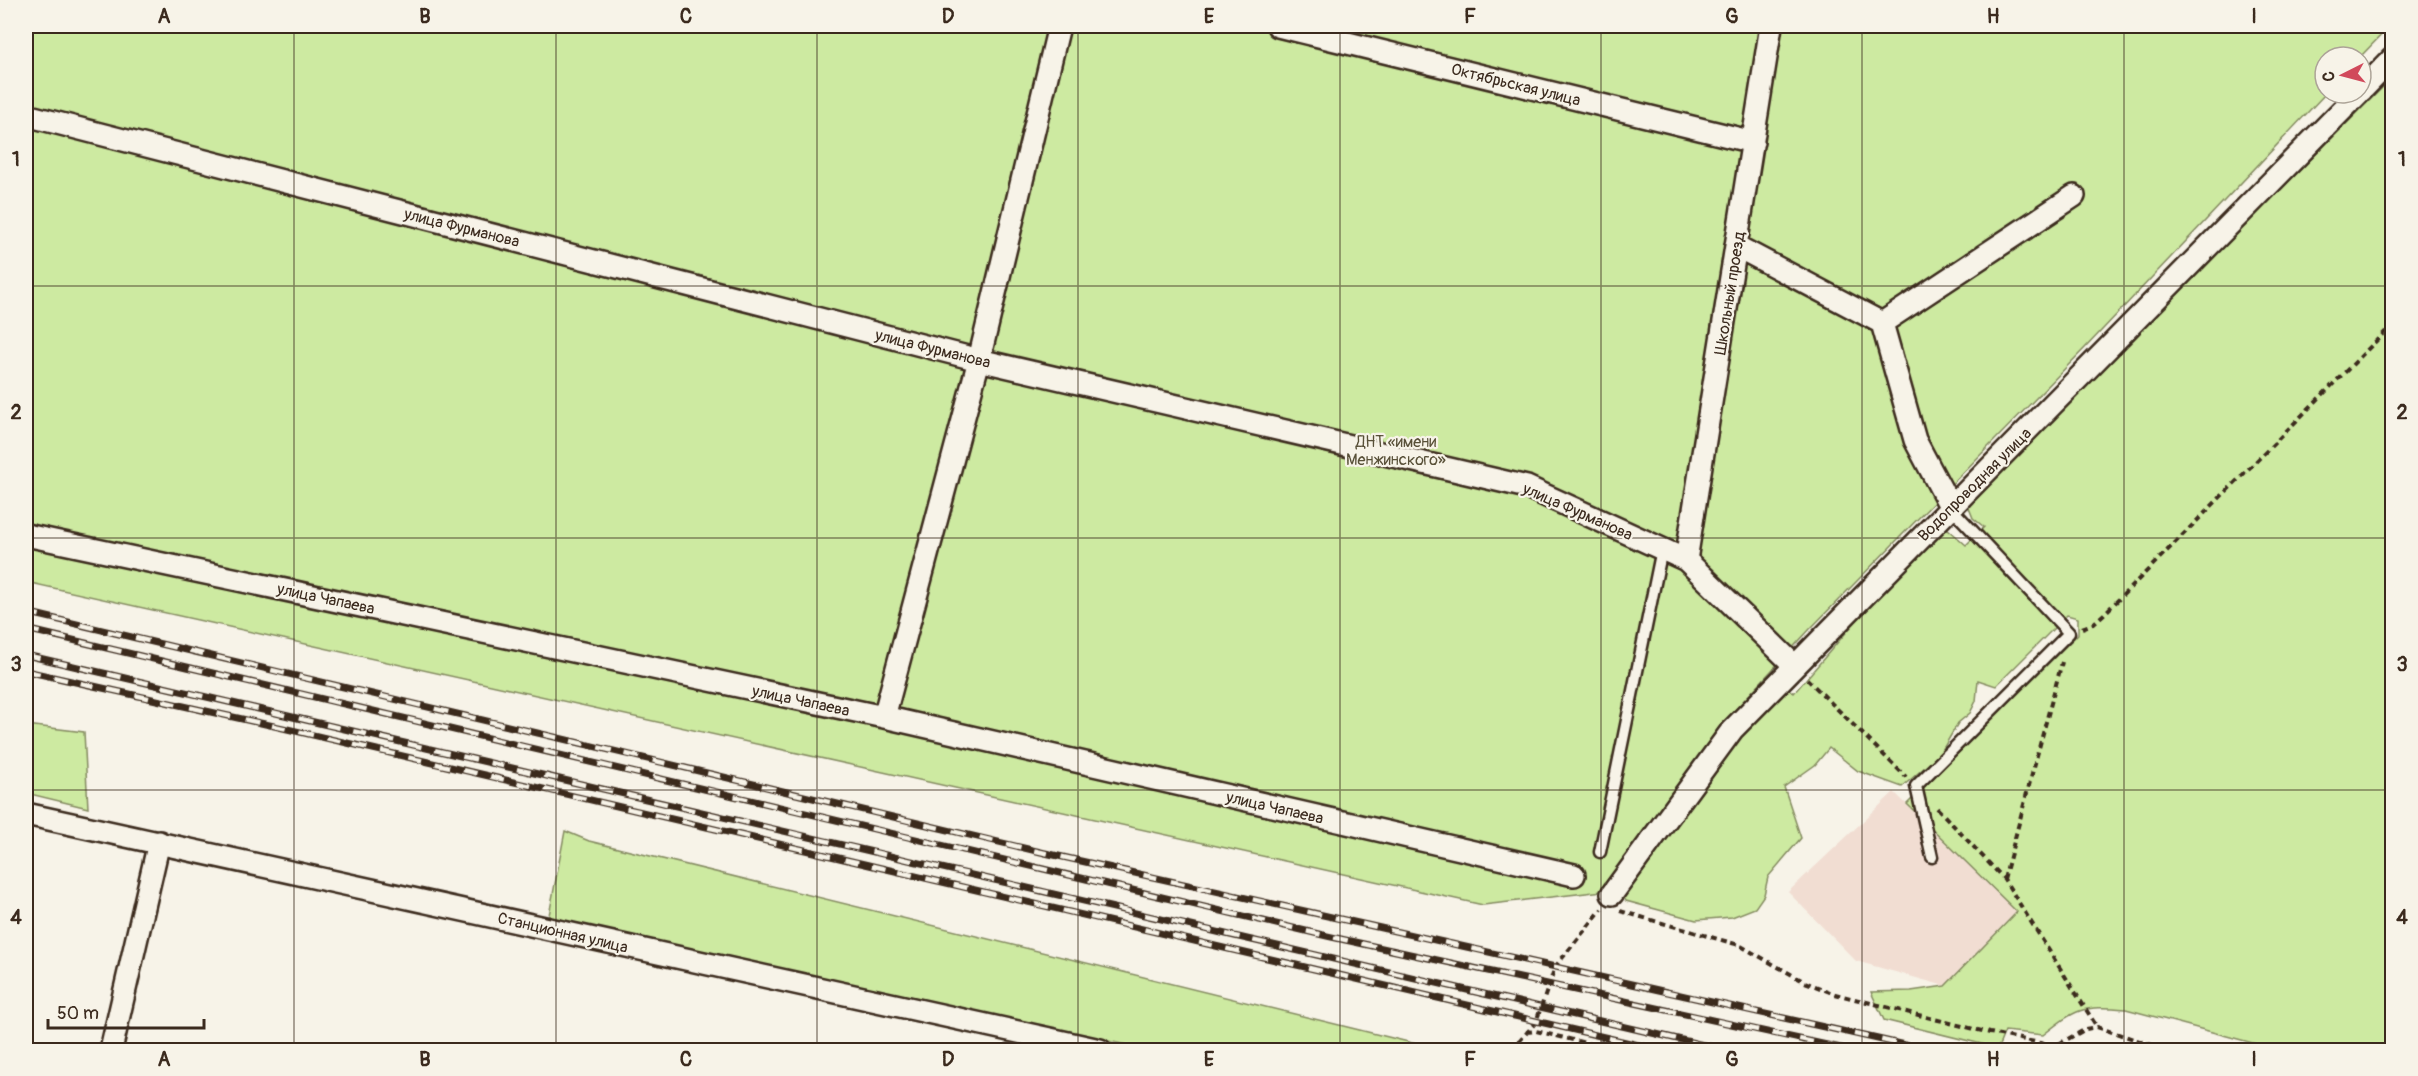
<svg xmlns="http://www.w3.org/2000/svg" width="2418" height="1076" viewBox="0 0 2418 1076" font-family="Pangolin,sans-serif">
	<style>
		.built { fill: #f1ddd2 }
		.green { fill: #cdeaa1; stroke: #848a60; stroke-width: 1.5 }
		.lines { fill: none; stroke-linecap: round; stroke-linejoin: round }
		.lane-casing { stroke: #3b2a1e; stroke-width: 15 }
		.street-casing { stroke: #3b2a1e; stroke-width: 26 }
		.path { stroke: #3b2a1e; stroke-width: 4; stroke-dasharray: 6 4.5; stroke-linecap: butt }
		.lane { stroke: #f7f3e8; stroke-width: 10 }
		.street { stroke: #f7f3e8; stroke-width: 21 }
		.rail-casing { stroke: #3b2a1e; stroke-width: 7 }
		.rail { stroke: #f7f3e8; stroke-width: 4.5; stroke-dasharray: 14; stroke-linecap: butt }
		.grid { fill: none; stroke: #3b2a1e; stroke-width: 1.5; stroke-opacity: 0.55 }
		.labels { text-anchor: middle; stroke-width: 4.5; stroke-linejoin: round; paint-order: stroke }
		.street-label { font-size: 16px; fill: #3b2a1e; stroke: #f7f3e8 }
		.park-label { font-size: 16px; fill: #585038; stroke: #f7f3e8 }
		.neatline { fill: none; stroke: #3b2a1e; stroke-width: 2 }
		.grid-label { font-size: 20px; text-anchor: middle; font-weight: bold; fill: #3b2a1e }
	</style>
	<rect width="100%" height="100%" fill="#f7f3e8"/>
	<filter id="ink" filterUnits="userSpaceOnUse"><feTurbulence type="fractalNoise" baseFrequency=".0167" numOctaves="2"/><feDisplacementMap in="SourceGraphic" scale="12" xChannelSelector="R" yChannelSelector="G"/><feConvolveMatrix kernelMatrix="1 2 1 2 8 2 1 2 1" color-interpolation-filters="sRGB"/></filter>
	<g filter="url(#ink)">
		<path class="built" d="M1894,792l123,120 -72,74 -89,-25 -68,-69z"/>
		<path class="green" d="M26,26h2364l-30,31h-35l1,36 -241,255 -275,281 -86,93 -121,169 -120,14 -1457,-323z
			M2392,78v972h-113l-153,-41c-44,-4 -50,0 -83,26l-38,-4 -7,17 -114,-28 -13,-28 40,-1 34,-5 72,-74 -110,-108 171,-170v-16l-11,-3 -71,71 -18,-6 -2,21 -6,12 -12,10 -18,31 -38,33 -44,-16 -29,-23 -14,17 -31,22 17,51 -33,39 -4,18 -9,13 -23,9 -36,3 -70,-19 -4,-7 119,-161 43,-47 10,7 81,-94 63,-68 9,-3 19,17 18,-18 -11,-9 -4,-10 4,-10z
			M26,725l58,7 4,76 -62,-15z
			M565,831l24,10 852,209h-289l-605,-124z"/>
		<g class="lines">
			<g class="lane-casing">
				<path id="lane" d="M1600,852l62,-303
					M1932,857l-16,-71 153,-153 -118,-125"/>
			</g>
			<g class="street-casing">
				<path id="street" d="M1278,26l475,116
					M2361,91l31,-32
					M26,115l953,245 548,127 159,73 109,106
					M1736,246l146,77 192,-127
					M1882,323l33,117 36,68
					M26,535l858,182 690,158
					M1686,560l85,-534
					M884,717l95,-357 80,-334
					M26,814l1074,236
					M1612,894l120,-164 627,-637
					M111,1050l48,-208"/>
			</g>
			<path class="path" d="M2082,628l11,-4 11,-10 288,-289
				M1807,679l99,98
				M1937,808l67,71 93,148
				M2004,879l58,-217
				M1620,911l119,34 66,37 30,12 155,39 65,13 31,-17 11,-2 70,23
				M1526,1032l10,-1 78,19
				M1512,1050l24,-28 19,-55 47,-58"/>
			<use href="#lane" class="lane"/>
			<use href="#street" class="street"/>
			<g class="rail-casing">
				<path id="rail" d="M26,612l1019,241 882,197
					M26,629l1301,307 523,114
					M26,655l1699,395
					M26,671l257,57 1377,322"/>
			</g>
			<use href="#rail" class="rail"/>
		</g>
	</g>
	<path class="grid" d="M294,26v1024M556,26v1024M817,26v1024M1078,26v1024M1340,26v1024M1601,26v1024M1862,26v1024M2124,26v1024M26,286h2366M26,538h2366M26,790h2366"/>
	<g class="labels">
		<g class="street-label">
			<text transform="translate(1516 84) rotate(14)" y="6">Октябрьская улица</text>
			<text transform="translate(462 227) rotate(14)" y="6">улица Фурманова</text>
			<text transform="translate(1729 293) rotate(-81)" y="6">Школьный проезд</text>
			<text transform="translate(933 348) rotate(14)" y="6">улица Фурманова</text>
			<text transform="translate(1974 484) rotate(-45)" y="6">Водопроводная улица</text>
			<text transform="translate(1578 511) rotate(24)" y="6">улица Фурманова</text>
			<text transform="translate(326 598) rotate(12)" y="6">улица Чапаева</text>
			<text transform="translate(801 700) rotate(12)" y="6">улица Чапаева</text>
			<text transform="translate(1275 807) rotate(13)" y="6">улица Чапаева</text>
			<text transform="translate(563 932) rotate(13)" y="6">Станционная улица</text>
		</g>
		<g class="park-label">
			<text x="1396" y="447">ДНТ «имени<tspan x="1396" dy="18">Менжинского»</tspan></text>
		</g>
	</g>
	<rect width="2418" height="1076" fill="none" stroke="#f7f3e8" stroke-width="66"/>
	<g transform="translate(2343 75) rotate(264)"><circle r="28" fill="#f7f3e8" stroke="#aca397" stroke-width="1.5"/>
	<path d="M0-4.5L10 22L0 15L-10 22Z" fill="#d1495b"/>
	<text y="-9" font-size="16" font-weight="bold" text-anchor="middle" fill="#3b2a1e">С</text>
	</g>
	<path d="M48 1019v9h156v-9" fill="none" stroke="#3b2a1e" stroke-width="3"/>
	<text x="57" y="1019" font-size="18" fill="#3b2a1e" stroke="#f7f3e8" stroke-width="4.5" paint-order="stroke">50 m</text>
	<rect x="33" y="33" width="2352" height="1010" class="neatline"/>
	<g class="grid-label">
		<text x="164" y="23">A</text>
		<text x="425" y="23">B</text>
		<text x="686" y="23">C</text>
		<text x="948" y="23">D</text>
		<text x="1209" y="23">E</text>
		<text x="1470" y="23">F</text>
		<text x="1732" y="23">G</text>
		<text x="1993" y="23">H</text>
		<text x="2254" y="23">I</text>
		<text x="16" y="166">1</text>
		<text x="2402" y="166">1</text>
		<text x="16" y="419">2</text>
		<text x="2402" y="419">2</text>
		<text x="16" y="671">3</text>
		<text x="2402" y="671">3</text>
		<text x="16" y="924">4</text>
		<text x="2402" y="924">4</text>
		<text x="164" y="1066">A</text>
		<text x="425" y="1066">B</text>
		<text x="686" y="1066">C</text>
		<text x="948" y="1066">D</text>
		<text x="1209" y="1066">E</text>
		<text x="1470" y="1066">F</text>
		<text x="1732" y="1066">G</text>
		<text x="1993" y="1066">H</text>
		<text x="2254" y="1066">I</text>
	</g>
</svg>
